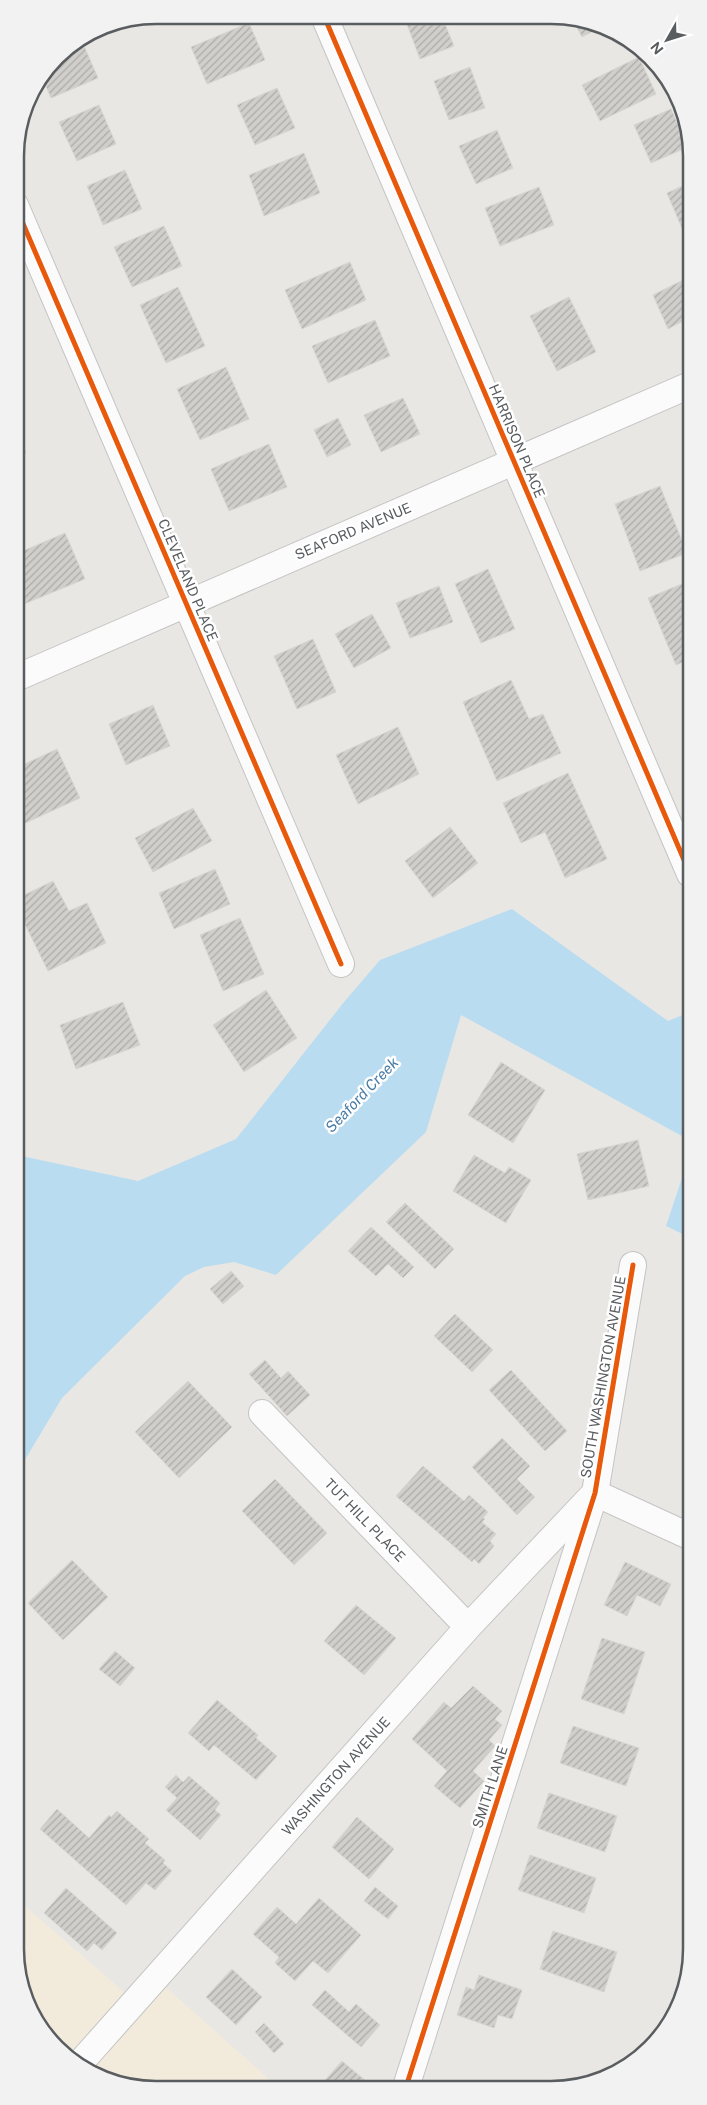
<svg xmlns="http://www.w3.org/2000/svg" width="707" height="2105" viewBox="0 0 707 2105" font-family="'Public Sans',sans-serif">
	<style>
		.commercial { fill: #f2ebdc }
		.water { fill: #badcf0 }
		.building { fill: url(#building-hatch); stroke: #d7d6d2 }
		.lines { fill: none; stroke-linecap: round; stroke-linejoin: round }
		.street-casing { stroke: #c4c4c4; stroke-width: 28 }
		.street { stroke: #fcfbfb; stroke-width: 26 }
		.cycleway-casing { stroke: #fff; stroke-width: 8 }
		.cycleway { stroke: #e8590c; stroke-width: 5 }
		.labels { text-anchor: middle; stroke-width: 5; stroke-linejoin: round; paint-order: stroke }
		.street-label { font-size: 14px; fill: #595d60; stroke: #fff }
		.water-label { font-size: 15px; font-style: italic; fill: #477ba5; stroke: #fff }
		.rim { fill: none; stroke: #595d60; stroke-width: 2.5 }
	</style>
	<defs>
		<pattern id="building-hatch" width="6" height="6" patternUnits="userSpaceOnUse" patternTransform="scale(1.25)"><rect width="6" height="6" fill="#d0cfcc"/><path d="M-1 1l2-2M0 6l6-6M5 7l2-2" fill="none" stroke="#acaba9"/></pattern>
	</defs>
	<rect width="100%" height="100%" fill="#e9e7e3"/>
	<path class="commercial" d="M18,1900l122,106 21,-23 117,104h-150l-72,-38 -38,-72z"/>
	<path class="water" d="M512,909l156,112 22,-9 1,129 -230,-126 -35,117 -150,143 -42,-13 -30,5 -19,9 -123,122 -45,75v-318l121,26 98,-42 108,-137 36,-42z
		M691,1151v87l-25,-12z"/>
	<path class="building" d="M410,17h32l12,29 -34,13 -15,-40z
		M572,18h7l20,10 -17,9z
		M249,23l16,37 -58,24 -16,-37z
		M81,39l17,39 -47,20 -9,-21 21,-27z
		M639,57l17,37 -56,27 -18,-36z
		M470,67l15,41 -36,12 -15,-39z
		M277,88l18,40 -40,17 -18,-40z
		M99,105l17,39 -39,17 -18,-39z
		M671,109l17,38 -37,16 -17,-38z
		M497,130l16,38 -37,16 -17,-38z
		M304,153l16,40 -56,23 -15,-41z
		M125,170l17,39 -39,16 -16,-39z
		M689,183v62l-22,-52z
		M539,187l15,38 -54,21 -15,-38z
		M164,226l18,40 -50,21 -18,-40z
		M350,262l16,38 -64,29 -17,-39z
		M689,277v41l-21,11 -15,-34z
		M178,287l27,59 -39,17 -26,-58z
		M569,297l27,55 -39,19 -27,-55z
		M375,320l15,36 -62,27 -16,-37z
		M226,367l23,52 -49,21 -23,-51z
		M403,398l17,36 -39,18 -17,-37z
		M338,418l13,27 -24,12 -13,-27z
		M16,429l10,24 -10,4z
		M269,444l18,43 -58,24 -18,-42z
		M660,486l27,67 -47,18 -25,-67z
		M65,533l20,46 -61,25 -8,-19v-31z
		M488,569l27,60 -34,14 -26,-59z
		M689,581l1,78 -14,6 -28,-67z
		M439,586l14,36 -43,16 -14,-35z
		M372,614l19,34 -37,20 -19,-34z
		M313,639l23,53 -39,17 -23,-53z
		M511,680l18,39 14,-5 18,39 -64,28 -34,-79z
		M153,705l17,41 -44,19 -17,-41z
		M398,727l21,47 -61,30 -22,-49z
		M57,749l23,49 -59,27 -5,-10v-47z
		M568,773l39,86 -42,19 -20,-46 -24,11 -18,-40z
		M193,808l19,33 -59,31 -18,-34z
		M450,827l28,36 -45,35 -28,-37z
		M215,869l15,35 -56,25 -15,-36z
		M53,881l16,30 18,-8 19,40 -58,28 -32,-65v-7z
		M240,918l24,56 -41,17 -23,-56z
		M266,990l31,48 -53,34 -31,-47z
		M123,1002l17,43 -64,24 -16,-44z
		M501,1062l44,28 -32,53 -45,-28z
		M638,1140l11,46 -61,14 -11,-46z
		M474,1155l31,18 4,-6 22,13 -25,43 -53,-32z
		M405,1203l49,46 -19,20 -49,-47z
		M371,1227l43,40 -11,11 -15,-14 -12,12 -28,-25z
		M231,1271l13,15 -21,18 -13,-15z
		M455,1314l38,36 -21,22 -38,-36z
		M265,1360l16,18 7,-7 22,24 -23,21 -38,-42z
		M511,1370l56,61 -22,20 -56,-61z
		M188,1381l44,46 -53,51 -44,-46z
		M502,1438l28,28 -13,13 18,18 -18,18 -45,-48z
		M423,1466l41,35 5,-6 19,17 -5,6 2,1 -3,3 14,12 -6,7 4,5 -15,18 -5,-5 -2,3 -76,-66z
		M275,1479l52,54 -33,32 -52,-54z
		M72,1560l36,37 -45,43 -35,-37z
		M625,1562l46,22 -11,22 -23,-11 -10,21 -23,-11z
		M356,1605l40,33 -32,37 -40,-34z
		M602,1638l43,14 -21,62 -43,-15z
		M115,1651l20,17 -15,18 -21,-17z
		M473,1686l29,25 -7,8 7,6 -13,15 6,6 -22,25 11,10 -24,27 -26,-22 13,-15 -35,-32 32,-37 7,6z
		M217,1700l41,35 -2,3 21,18 -21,24 -42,-35 -5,6 -21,-18z
		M573,1726l66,22 -13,38 -66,-23z
		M176,1775l7,7 6,-6 31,27 -5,7 6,5 -21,25 -34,-30 11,-12 -12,-11z
		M549,1793l68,23 -12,36 -68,-24z
		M57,1809l32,29 20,-23 2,2 6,-6 32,28 -4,4 20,17 -2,3 9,8 -17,19 -9,-7 -20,22 -86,-76z
		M357,1817l37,32 -25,30 -37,-32z
		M530,1855l66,23 -12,35 -66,-23z
		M375,1887l23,19 -10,13 -24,-18z
		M66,1888l51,45 -15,17 -8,-7 -7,8 -43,-38z
		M319,1898l42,37 -33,38 -15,-12 -18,20 -20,-18 4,-6 -26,-23 24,-27 19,17z
		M553,1931l64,21 -13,40 -64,-23z
		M232,1969l30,28 -26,28 -30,-28z
		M479,1975l43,15 -10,29 -14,-4 -4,13 -37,-13 9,-28 8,3z
		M325,1990l24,22 7,-8 24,21 -19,22 -49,-42z
		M264,2023l20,21 -10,9 -19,-21z
		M342,2061l31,26h-54z"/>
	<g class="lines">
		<g class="street-casing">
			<path id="street" d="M324,16l366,858
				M15,205l326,759
				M16,678l674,-293
				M262,1413l206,214
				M595,1493l96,44
				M81,2062l387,-435 123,-130
				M406,2087l189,-594 38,-228"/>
		</g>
		<use href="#street" class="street"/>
		<g class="cycleway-casing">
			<path id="cycleway" d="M324,16l366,858
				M15,205l326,759
				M406,2087l189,-594 38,-228"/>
		</g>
		<use href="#cycleway" class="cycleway"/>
	</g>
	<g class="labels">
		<g class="street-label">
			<text transform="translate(517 441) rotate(67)" y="5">HARRISON PLACE</text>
			<text transform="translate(353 531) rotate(-23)" y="5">SEAFORD AVENUE</text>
			<text transform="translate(188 580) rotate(67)" y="5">CLEVELAND PLACE</text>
			<text transform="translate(603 1377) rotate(-80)" y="5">SOUTH WASHINGTON AVENUE</text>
			<text transform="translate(365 1520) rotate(46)" y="5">TUT HILL PLACE</text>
			<text transform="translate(336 1776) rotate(-48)" y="5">WASHINGTON AVENUE</text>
			<text transform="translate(490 1787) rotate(-72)" y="5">SMITH LANE</text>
		</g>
		<g class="water-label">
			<text transform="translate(362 1095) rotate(-46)" y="5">Seaford Creek</text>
		</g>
	</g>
	<path d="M0 0H707V2105H0ZM156 24H551A132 132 0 0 1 683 156V1949A132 132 0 0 1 551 2081H156A132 132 0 0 1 24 1949V156A132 132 0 0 1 156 24Z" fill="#f2f2f2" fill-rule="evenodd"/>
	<path class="rim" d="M156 24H551A132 132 0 0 1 683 156V1949A132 132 0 0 1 551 2081H156A132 132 0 0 1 24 1949V156A132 132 0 0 1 156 24Z"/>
	<g transform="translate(667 40) rotate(231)" stroke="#ffffff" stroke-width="4" paint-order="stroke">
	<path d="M0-4L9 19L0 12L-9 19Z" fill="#595d60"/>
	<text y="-8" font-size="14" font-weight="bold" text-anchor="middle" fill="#595d60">N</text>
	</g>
</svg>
